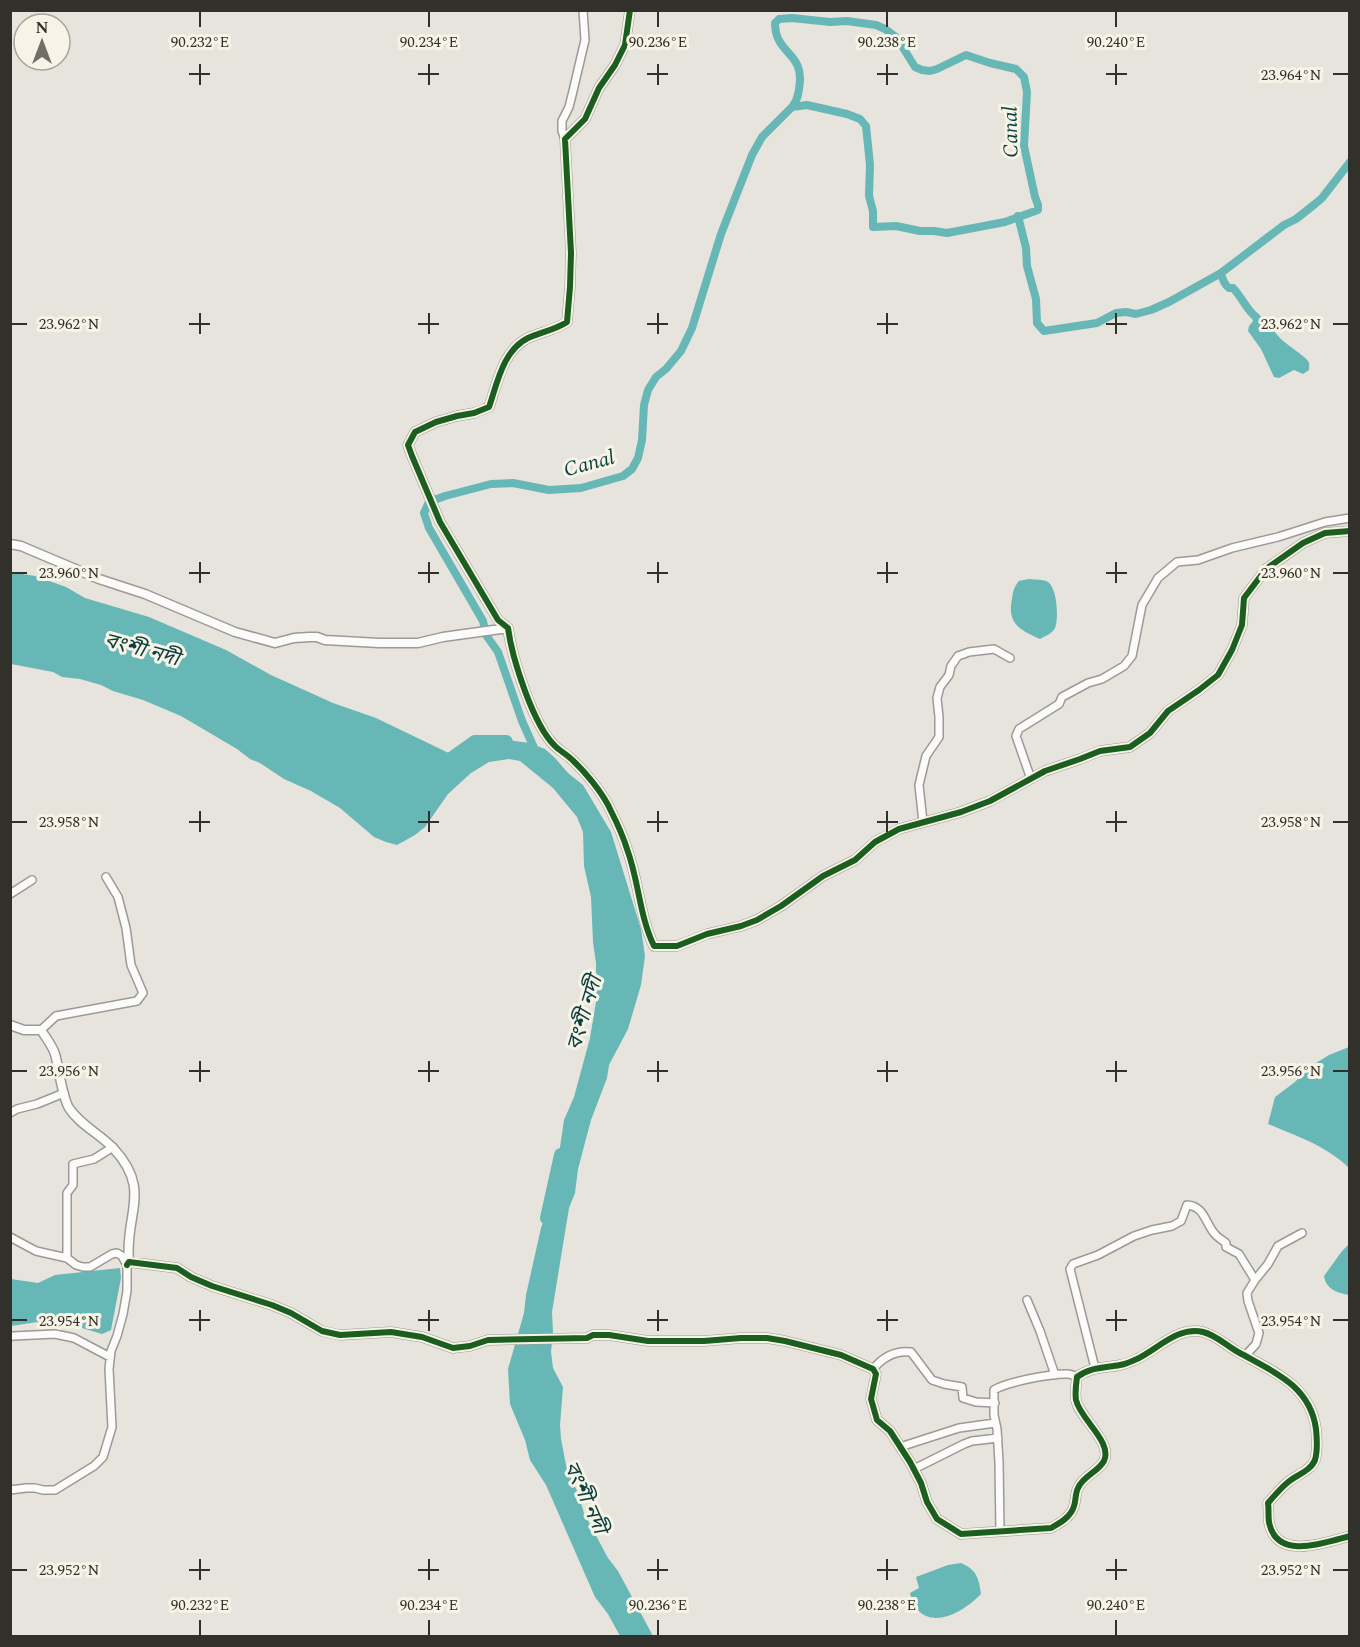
<svg xmlns="http://www.w3.org/2000/svg" width="1360" height="1647" viewBox="0 0 1360 1647" font-family="Spectral,'Noto Sans Bengali',serif">
	<style>
		.water { fill: #67b7b7 }
		.lines { fill: none; stroke-linecap: round; stroke-linejoin: round }
		.canal { stroke: #67b7b7; stroke-width: 8 }
		.river { stroke: #67b7b7; stroke-width: 14 }
		.minor-casing { stroke: #9c9a96; stroke-width: 10 }
		.tertiary-casing { stroke: #9c9a96; stroke-width: 11 }
		.minor { stroke: #fbfbfa; stroke-width: 7 }
		.tertiary { stroke: #fbfbfa; stroke-width: 8 }
		.cycleway-casing { stroke: #f7f3e6; stroke-width: 10 }
		.cycleway { stroke: #1b5e20; stroke-width: 6 }
		.ticks { fill: none; stroke: #32302b; stroke-width: 2 }
		.labels { text-anchor: middle; stroke-width: 6; stroke-linejoin: round; paint-order: stroke }
		.water-label { font-size: 21px; font-style: italic; fill: #0a3e3f; stroke: #f7f3e6 }
		.ticks-label { font-size: 15px; text-anchor: middle; fill: #32302b; stroke: #f7f3e6; stroke-width: 6; stroke-linejoin: round; paint-order: stroke }
	</style>
	<rect width="100%" height="100%" fill="#e6e4dd"/>
	<path class="water" d="M1254,313c12,3 18,18 27,26 6,6 24,17 27,22 2,3 1,5 1,9l-6,4 -9,-4 -15,8 -5,-1 -13,-28 -13,-18 1,-5 5,-6 -1,-4z
		M10,572l25,4 31,11 19,11 64,19 77,33 45,25 62,28 43,15 81,39 8,-7 25,-8 18,-2 21,3 16,6 10,9 13,15 15,12 28,47 30,97 4,27 -4,29 -13,44 -19,36 -2,13 -16,42 -13,49 -3,24 -6,15 -17,104 1,20 -2,20 2,16 10,19 -3,38 1,14 6,31 11,23 6,20 24,45 10,13 35,65h-33l-12,-22 -13,-17 -49,-112 -16,-25 -5,-20 -15,-36 -2,-35 16,-56 2,-18 15,-67 11,-30 5,-21 1,-16 6,-41 10,-23 16,-59 6,-36v-39l-3,-21 -2,-45 -7,-31 -1,-34 -6,-15 -24,-29 -33,-27 -11,-2 -20,3 -18,11 -23,21 -23,33 -10,8 -18,10 -11,-3 -12,-5 -34,-29 -29,-17 -27,-12 -24,-16 -10,-4 -13,-10 -56,-33 -38,-16 -30,-9 -12,-6 -21,-6 -18,-2 -9,-5 -42,-8z
		M1029,579c6,1 14,0 19,3 9,6 11,36 7,46 -3,6 -10,8 -15,11 -21,-9 -33,-16 -28,-40 1,-8 2,-12 7,-18z
		M1349,1047v121c-24,-23 -51,-31 -81,-44l7,-27 20,-15 13,-14 21,-13z
		M1349,1244v51c-12,-2 -23,-6 -25,-19l18,-25z
		M120,1268l1,10 -10,52 -9,4 -20,-6 -38,-7 -33,5v-47l27,4 17,-8z
		M961,1563c15,6 18,15 20,31 -21,22 -61,41 -71,-1l9,-5 -3,-11 32,-12z"/>
	<g class="lines">
		<path class="canal" d="M1018,216l8,32 1,18 9,33 1,24 7,8 53,-8 19,-10 10,-1 10,2 15,-4 18,-8 52,-29 63,-48 12,-6 19,-15 7,-6 28,-36
			M1221,273c1,5 4,12 8,15h4c8,8 15,24 23,29l1,4
			M535,750l-13,-29 -24,-69 -12,-17 -3,-14 -54,-93 -5,-15 5,-11 16,-6 46,-12 22,-1 36,7 32,-2 42,-12 9,-7 6,-11 4,-18 2,-35 4,-15 8,-13 10,-8 15,-18 11,-23 29,-94 31,-79 10,-18 30,-30 15,-2 40,9 13,5 6,7 4,39 -1,31 4,15v16l23,-1 24,5h14l13,2 58,-11 33,-12v-5l-3,-8 -11,-51 3,-54 -3,-15 -8,-8 -26,-6 -24,-8 -29,14 -7,2 -8,-1 -7,-3 -18,-29 -12,-9 -9,-4 -29,-4 -17,1 -38,-4 -13,1 -4,4c0,33 31,28 24,66 -1,7 -2,12 -7,18"/>
		<path class="river" d="M440,767l35,-25h31
			M547,1218l14,-63"/>
		<g class="minor-casing">
			<path id="minor" d="M565,139l-3,-8v-10l7,-14 4,-16 12,-51 -2,-30
				M1031,779l-15,-43 3,-7 40,-25 3,-7 26,-14 14,-4 22,-13 8,-10 10,-51 16,-27 19,-16 21,-2 34,-12 46,-11 47,-15 25,-4
				M923,822l-4,-37 7,-29 13,-19v-20l-2,-19 3,-11 9,-12 2,-9 7,-10 11,-4 25,-3 16,9
				M10,894l22,-14
				M41,1030l15,-14 81,-15 6,-8 -12,-28 -5,-37 -8,-31 -12,-20
				M10,1113l7,-4 20,-5 27,-11
				M10,1237l26,14 31,7 9,7 7,2h7l22,-13 5,-1 5,3 5,9
				M67,1258v-65l6,-8v-21l21,-5 19,-12
				M1255,1280l13,-16 10,-18 24,-13
				M1027,1300l13,31 15,44
				M10,1337l3,-1 42,-2 19,4 36,19
				M1095,1368l-25,-99 3,-5 25,-9 36,-19 18,-6 20,-4 9,-5 6,-16c17,1 18,17 27,28 3,4 8,7 12,10v4l13,7 16,26 -8,13 1,8 11,32 -3,11 -11,12
				M873,1369c10,-12 22,-19 38,-17l21,28 12,4 18,3 1,11 13,4 19,1
				M900,1447l59,-19 36,-5
				M914,1469l50,-25 8,-3 26,-3
				M10,1490l16,-2h9l8,2h12l39,-24 9,-9 9,-30 -3,-58 2,-18 6,-15 6,-22 4,-23v-23l2,-6
				M1000,1532l-1,-70 -2,-33 -3,-14v-25c12,-8 59,-17 74,-16 1,0 8,2 9,3"/>
		</g>
		<g class="tertiary-casing">
			<path id="tertiary" d="M630,10l-5,35 -10,20 -16,23 -14,31 -20,20 6,114 -1,34 -3,35c-12,8 -26,10 -39,16 -25,12 -31,46 -39,69l-15,6 -17,3 -21,6 -21,10 -7,13 4,11 28,66 58,98 10,8c4,30 25,97 47,118 4,4 9,7 14,11 15,13 34,36 42,54 6,12 12,25 16,38 12,32 12,66 27,97h23l30,-12 34,-8 16,-6 24,-14 42,-30 32,-16 20,-18 24,-13 62,-17 29,-11 55,-30 35,-12 20,-8 30,-4 20,-14 18,-22 31,-21 19,-15 14,-25 10,-25 2,-27 22,-29 37,-26 22,-10 25,-2
				M10,544l11,2 78,33 46,15 90,38 40,11 19,-5 15,-1h8l8,3 54,3h39l25,-6 65,-9
				M10,1025l14,5h17c5,8 11,15 14,24 4,14 7,43 14,54 11,17 31,26 44,40 40,42 11,67 16,114l48,6 14,9 21,9 60,19 19,8 31,18 18,4 51,-3 31,5 31,11 17,-2 18,-6 99,-2 6,-3h16l39,6h56l37,-3h26l18,3 56,14 32,14 3,5 -5,25 6,21 13,11 20,31 11,21 6,19 10,17 24,15 90,-6c9,-5 20,-11 23,-22 2,-5 1,-12 4,-18 5,-12 20,-16 26,-27 9,-19 -24,-42 -28,-61 -1,-7 0,-16 1,-23 13,-10 28,-9 43,-12 6,-1 12,-4 17,-6 21,-10 41,-33 66,-27 13,3 24,14 35,20 34,19 72,33 78,77 1,10 2,21 -1,31 -5,12 -20,15 -28,23 -7,6 -13,13 -19,20 1,6 0,13 1,19 7,39 55,21 81,14"/>
		</g>
		<use href="#minor" class="minor"/>
		<use href="#tertiary" class="tertiary"/>
		<g class="cycleway-casing">
			<path id="cycleway" d="M630,10l-5,35 -10,20 -16,23 -14,31 -20,20 6,114 -1,34 -3,35c-12,8 -26,10 -39,16 -25,12 -31,46 -39,69l-15,6 -17,3 -21,6 -21,10 -7,13 4,11 28,66 58,98 10,8c4,30 25,97 47,118 4,4 9,7 14,11 15,13 34,36 42,54 6,12 12,25 16,38 12,32 12,66 27,97h23l30,-12 34,-8 16,-6 24,-14 42,-30 32,-16 20,-18 24,-13 62,-17 29,-11 55,-30 35,-12 20,-8 30,-4 20,-14 18,-22 31,-21 19,-15 14,-25 10,-25 2,-27 22,-29 37,-26 22,-10 25,-2
				M127,1265l2,-3 48,6 14,9 21,9 60,19 19,8 31,18 18,4 51,-3 31,5 31,11 17,-2 18,-6 99,-2 6,-3h16l39,6h56l37,-3h26l18,3 56,14 32,14 3,5 -5,25 6,21 13,11 20,31 11,21 6,19 10,17 24,15 90,-6c9,-5 20,-11 23,-22 2,-5 1,-12 4,-18 5,-12 20,-16 26,-27 9,-19 -24,-42 -28,-61 -1,-7 0,-16 1,-23 13,-10 28,-9 43,-12 6,-1 12,-4 17,-6 21,-10 41,-33 66,-27 13,3 24,14 35,20 34,19 72,33 78,77 1,10 2,21 -1,31 -5,12 -20,15 -28,23 -7,6 -13,13 -19,20 1,6 0,13 1,19 7,39 55,21 81,14"/>
		</g>
		<use href="#cycleway" class="cycleway"/>
	</g>
	<path class="ticks" d="M200,12v15M429,12v15M658,12v15M887,12v15M1116,12v15M200,64v21M429,64v21M658,64v21M887,64v21M1116,64v21M189,74h21M418,74h21M647,74h21M877,74h21M1106,74h21M1333,74h15M200,313v21M429,313v21M658,313v21M887,313v21M1116,313v21M12,324h15M189,324h21M418,324h21M647,324h21M877,324h21M1106,324h21M1333,324h15M200,562v21M429,562v21M658,562v21M887,562v21M1116,562v21M12,573h15M189,573h21M418,573h21M647,573h21M877,573h21M1106,573h21M1333,573h15M200,811v21M429,811v21M658,811v21M887,811v21M1116,811v21M12,822h15M189,822h21M418,822h21M647,822h21M877,822h21M1106,822h21M1333,822h15M200,1061v21M429,1061v21M658,1061v21M887,1061v21M1116,1061v21M12,1071h15M189,1071h21M418,1071h21M647,1071h21M877,1071h21M1106,1071h21M1333,1071h15M200,1310v21M429,1310v21M658,1310v21M887,1310v21M1116,1310v21M12,1320h15M189,1320h21M418,1320h21M647,1320h21M877,1320h21M1106,1320h21M1333,1320h15M200,1559v21M429,1559v21M658,1559v21M887,1559v21M1116,1559v21M12,1570h15M189,1570h21M418,1570h21M647,1570h21M877,1570h21M1106,1570h21M1333,1570h15M200,1620v15M429,1620v15M658,1620v15M887,1620v15M1116,1620v15"/>
	<g class="labels">
		<g class="water-label">
			<text transform="translate(1010 132) rotate(-91)" y="7">Canal</text>
			<text transform="translate(589 463) rotate(-15)" y="7">Canal</text>
			<text transform="translate(142 649) rotate(15)" y="7">বংশী নদী</text>
			<text transform="translate(584 1013) rotate(-73)" y="7">বংশী নদী</text>
			<text transform="translate(586 1497) rotate(66)" y="7">বংশী নদী</text>
		</g>
	</g>
	<g class="ticks-label">
		<text x="200" y="47">90.232°E</text>
		<text x="429" y="47">90.234°E</text>
		<text x="658" y="47">90.236°E</text>
		<text x="887" y="47">90.238°E</text>
		<text x="1116" y="47">90.240°E</text>
		<text x="1291" y="80">23.964°N</text>
		<text x="69" y="329">23.962°N</text>
		<text x="1291" y="329">23.962°N</text>
		<text x="69" y="578">23.960°N</text>
		<text x="1291" y="578">23.960°N</text>
		<text x="69" y="827">23.958°N</text>
		<text x="1291" y="827">23.958°N</text>
		<text x="69" y="1076">23.956°N</text>
		<text x="1291" y="1076">23.956°N</text>
		<text x="69" y="1326">23.954°N</text>
		<text x="1291" y="1326">23.954°N</text>
		<text x="69" y="1575">23.952°N</text>
		<text x="1291" y="1575">23.952°N</text>
		<text x="200" y="1610">90.232°E</text>
		<text x="429" y="1610">90.234°E</text>
		<text x="658" y="1610">90.236°E</text>
		<text x="887" y="1610">90.238°E</text>
		<text x="1116" y="1610">90.240°E</text>
	</g>
	<rect width="1360" height="1647" fill="none" stroke="#32302b" stroke-width="24"/>
	<g transform="translate(42 42)"><circle r="28" fill="#f7f3e6" stroke="#a8a59b" stroke-width="1.5"/>
	<path d="M0-4.5L10 22L0 15L-10 22Z" fill="#716f69"/>
	<text y="-9" font-size="16" font-weight="bold" text-anchor="middle" fill="#32302b">N</text>
	</g>
</svg>
